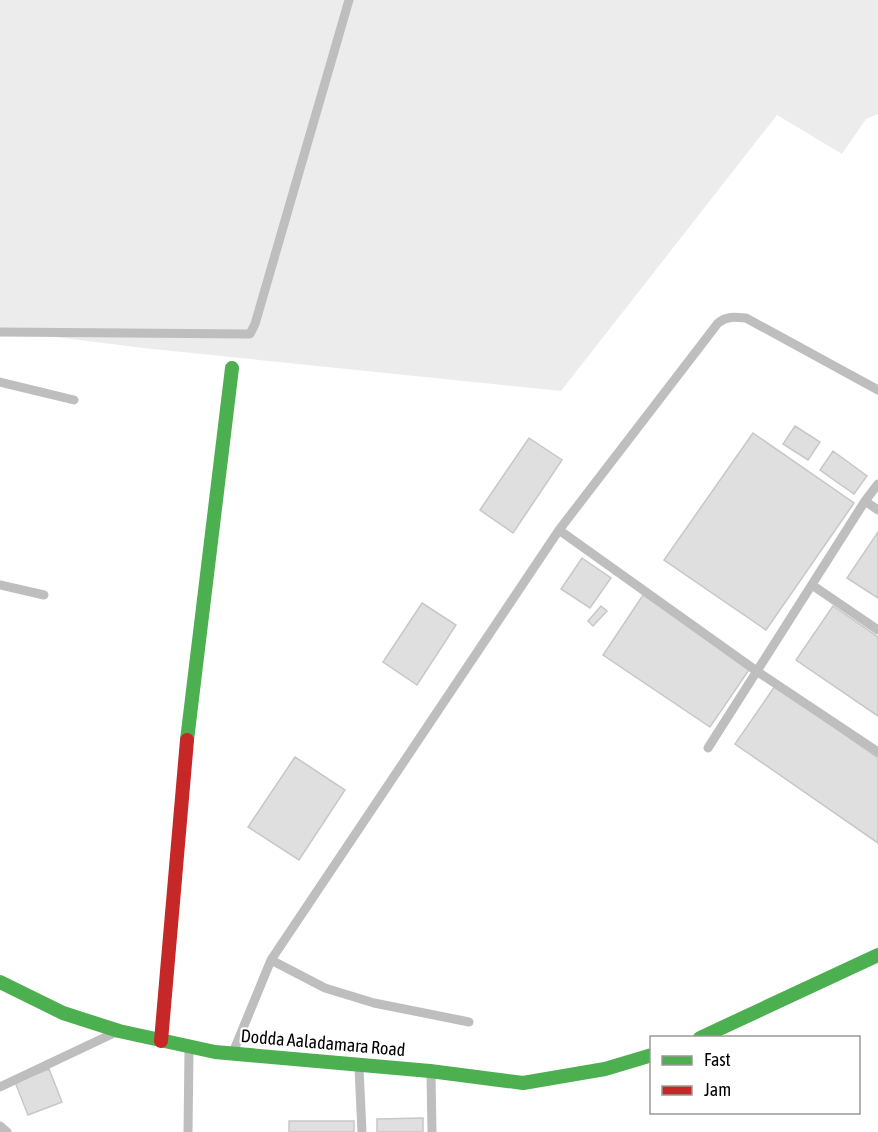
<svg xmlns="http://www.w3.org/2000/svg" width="878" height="1132" viewBox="0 0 878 1132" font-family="'Asap Condensed',sans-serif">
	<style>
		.green { fill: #ececec }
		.building { fill: #dfdfdf; stroke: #c7c7c7; stroke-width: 1.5 }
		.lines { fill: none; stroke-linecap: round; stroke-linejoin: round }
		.lane { stroke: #bebebe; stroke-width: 9 }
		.fast { stroke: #4caf50; stroke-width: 14 }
		.jam { stroke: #c62828; stroke-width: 14 }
		.labels { text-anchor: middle; stroke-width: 4.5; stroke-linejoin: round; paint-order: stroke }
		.street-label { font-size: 18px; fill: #000; stroke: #fff }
	</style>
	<rect width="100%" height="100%" fill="#fff"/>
	<path class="green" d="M0,0h878v114l-12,5 -24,35 -65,-39 -216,276 -418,-43 -143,-18z"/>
	<path class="building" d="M795,426l25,16 -12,18 -25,-16z
		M753,433l101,70 -88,127 -102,-70z
		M529,438l33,22 -49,73 -33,-23z
		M833,451l34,25 -13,18 -34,-24z
		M878,532v66l-31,-20z
		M582,558l29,20 -21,30 -29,-19z
		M643,595l108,72 -41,60 -107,-72z
		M422,603l34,22 -39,60 -34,-23z
		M601,606l6,5 -14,15 -5,-5z
		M833,606l45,31v79l-82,-56z
		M775,686l103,72v85l-143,-99z
		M295,757l50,33 -46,70 -51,-33z
		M49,1069l13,33 -34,13 -13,-33z
		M423,1118v14h-46v-13z
		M289,1121h65v11h-65z"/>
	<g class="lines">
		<path class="lane" d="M0,332l250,2 5,-10 94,-324
			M0,382l74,18
			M865,501l13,9
			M559,530l199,142 120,80
			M0,585l44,10
			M812,585l66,45
			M708,748l157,-247 13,-17
			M271,960l54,28 49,15 95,19
			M234,1050l37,-90 288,-430 159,-207c9,-7 17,-6 28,-5l132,72
			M359,1068l3,64
			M431,1074l1,58
			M0,1087l112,-53
			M0,1126l7,6
			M188,1132l1,-82"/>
		<path class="fast" d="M187,740l45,-372
			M0,982l63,31 56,18 96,21 215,19 93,12 82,-14 47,-14
			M700,1038l178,-83"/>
		<path class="jam" d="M161,1041l26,-301"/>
	</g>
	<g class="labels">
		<g class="street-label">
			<text transform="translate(323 1043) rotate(5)" y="6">Dodda Aaladamara Road</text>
		</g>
	</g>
	<rect x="650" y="1036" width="210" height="78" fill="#ffffff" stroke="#999999" stroke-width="1.5"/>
	<rect x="662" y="1056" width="30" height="9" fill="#4caf50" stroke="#999999" stroke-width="1.5"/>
	<text x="704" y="1066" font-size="18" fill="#000000">Fast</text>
	<rect x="662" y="1086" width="30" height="9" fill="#c62828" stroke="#999999" stroke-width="1.5"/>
	<text x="704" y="1096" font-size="18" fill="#000000">Jam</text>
</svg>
